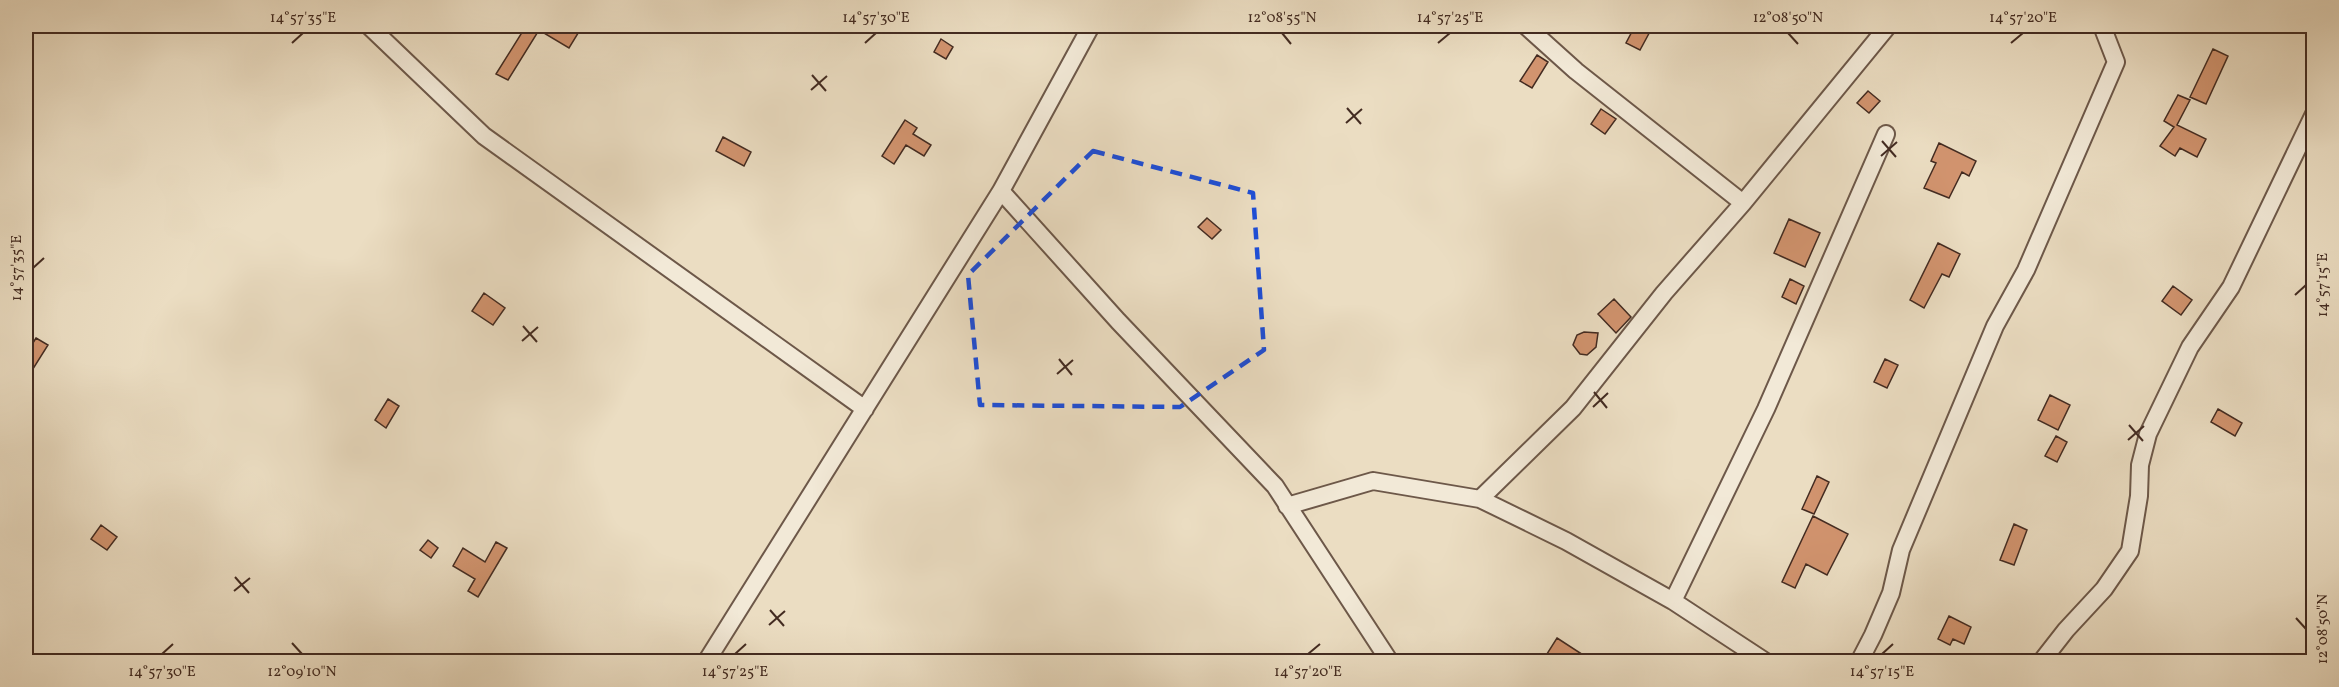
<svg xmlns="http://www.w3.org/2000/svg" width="2339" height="687" viewBox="0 0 2339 687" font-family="Vollkorn,serif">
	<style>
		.building { fill: #d2946f; stroke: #432b21; stroke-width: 1.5 }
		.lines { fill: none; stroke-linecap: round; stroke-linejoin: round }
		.minor-casing { stroke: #6d5849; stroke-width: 20 }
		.minor { stroke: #f2e9d7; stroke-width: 16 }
		.marked { fill: none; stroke: #1d4ed8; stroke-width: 4.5; stroke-dasharray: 12 8; stroke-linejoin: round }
		.ticks { fill: none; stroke: #432b21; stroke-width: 2 }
		.neatline { fill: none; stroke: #432b21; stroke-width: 2 }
		.ticks-label { font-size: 15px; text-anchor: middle; fill: #432b21 }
	</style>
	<rect width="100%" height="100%" fill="#ebddc2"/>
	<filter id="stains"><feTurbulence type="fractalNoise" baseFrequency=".00333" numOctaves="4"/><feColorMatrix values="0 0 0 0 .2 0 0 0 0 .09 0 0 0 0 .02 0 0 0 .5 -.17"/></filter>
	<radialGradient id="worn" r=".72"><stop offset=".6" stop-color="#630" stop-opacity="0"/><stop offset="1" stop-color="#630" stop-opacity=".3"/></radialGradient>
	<path class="building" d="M526,26h47l7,4 -11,18 -30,-18 -31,50 -12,-6z
		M1635,26h18l-13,24 -14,-7z
		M941,39l12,8 -7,12 -12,-7z
		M2213,49l15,7 -22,48 -16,-7z
		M1537,55l11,7 -16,26 -12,-7z
		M1868,91l12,10 -11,12 -12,-10z
		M2178,95l12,5 -13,25 29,14 -9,18 -17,-9 -5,8 -15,-10 14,-19 -10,-6z
		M1601,109l15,10 -11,15 -14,-10z
		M905,120l12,8 -4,6 18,11 -7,11 -18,-11 -12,19 -12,-8z
		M723,137l28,15 -7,14 -28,-15z
		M1939,143l37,18 -7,15 -7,-4 -13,26 -25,-10 12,-25 -5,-2z
		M1207,218l14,12 -9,9 -14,-12z
		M1789,219l31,14 -15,34 -31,-14z
		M1938,243l22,11 -11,23 -7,-3 -18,34 -14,-8z
		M1790,279l14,7 -8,18 -14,-7z
		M2173,286l19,14 -11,15 -19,-14z
		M484,293l21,15 -12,17 -21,-14z
		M1614,299l17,18 -15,16 -18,-19z
		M1584,332l14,1 -2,14 -9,8 -7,-1 -7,-9 4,-10z
		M36,338l12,7 -22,35v-26z
		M1885,359l13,6 -11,23 -13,-6z
		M2050,395l20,10 -12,25 -20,-10z
		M388,399l11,7 -13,22 -11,-8z
		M2218,409l24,14 -7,13 -24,-14z
		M2056,436l11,6 -10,20 -12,-6z
		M1817,476l12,6 -15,32 -12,-5z
		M1813,516l35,18 -21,41 -21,-11 -11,24 -13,-6z
		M2014,524l13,6 -13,35 -14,-5z
		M101,525l16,12 -10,13 -16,-11z
		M428,540l10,8 -7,10 -11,-8z
		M496,542l11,6 -29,49 -10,-6 7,-12 -22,-13 10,-18 22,14z
		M1949,616l22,11 -7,17 -11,-5 -3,6 -12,-6z
		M1557,638l37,24h-42l-7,-5z"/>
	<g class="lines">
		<g class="minor-casing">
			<path id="minor" d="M369,26l115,110 381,273
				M1526,26l50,45 167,132
				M1001,191l117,130 157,165 115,176
				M1480,499l86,42 107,60 93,61
				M1287,506l86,-25 107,18 93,-91 91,-115 79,-90 145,-177
				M1673,601l93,-192 120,-275
				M706,662l295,-471 90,-165
				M1859,662l14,-27 18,-42 10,-43 94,-224 31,-56 90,-208 -14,-36
				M2041,662l25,-32 38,-41 26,-38 9,-55 1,-31 8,-31 42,-87 41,-60 83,-173"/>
		</g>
		<use href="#minor" class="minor"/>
	</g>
	<path class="marked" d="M1093,151l160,42 11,157 -84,57 -200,-2 -12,-130z"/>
	<path class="ticks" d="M1282,33l9,11M1788,33l10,11M292,43l11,-10M865,43l11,-10M1438,43l12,-10M2011,43l12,-10M812,75l14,16M811,90l16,-14M1347,108l14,16M1346,123l16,-14M1882,141l14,16M1881,156l16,-14M33,268l11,-10M2295,295l11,-10M523,326l14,16M522,341l16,-14M1059,359l13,16M1057,374l16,-14M1594,392l13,16M1593,407l15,-14M2129,425l14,16M2128,440l16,-14M235,577l14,16M234,591l16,-13M770,610l14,16M2296,618l10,11M769,625l16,-14M292,643l10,11M162,654l11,-10M735,654l11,-10M1308,654l12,-10M1882,654l11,-10"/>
	<rect width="2339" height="687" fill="none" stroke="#ebddc2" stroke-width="66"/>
	<rect x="33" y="33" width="2273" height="621" class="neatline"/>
	<g class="ticks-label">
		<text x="303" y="22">14°57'35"E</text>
		<text x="876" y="22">14°57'30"E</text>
		<text x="1282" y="22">12°08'55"N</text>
		<text x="1450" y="22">14°57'25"E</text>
		<text x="1788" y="22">12°08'50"N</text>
		<text x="2023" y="22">14°57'20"E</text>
		<text transform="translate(16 268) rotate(-90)" y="5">14°57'35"E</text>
		<text transform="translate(2322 285) rotate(-90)" y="5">14°57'15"E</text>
		<text transform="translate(2322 629) rotate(-90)" y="5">12°08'50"N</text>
		<text x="162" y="676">14°57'30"E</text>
		<text x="302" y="676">12°09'10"N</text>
		<text x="735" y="676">14°57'25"E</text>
		<text x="1308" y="676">14°57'20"E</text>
		<text x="1882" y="676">14°57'15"E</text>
	</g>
	<rect width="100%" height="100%" filter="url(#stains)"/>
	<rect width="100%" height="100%" fill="url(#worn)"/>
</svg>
